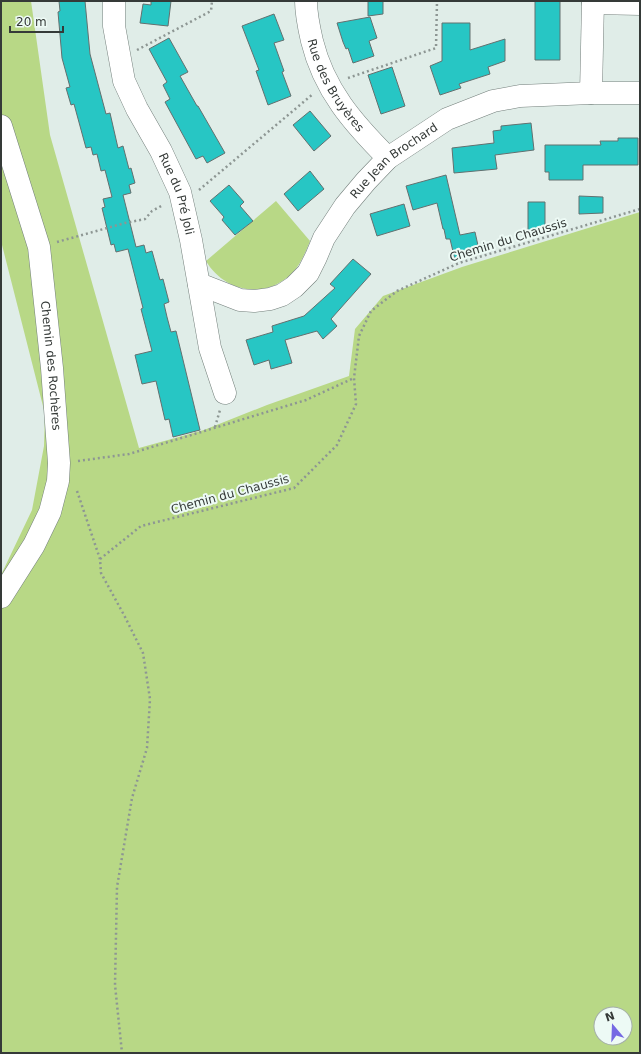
<svg xmlns="http://www.w3.org/2000/svg" width="641" height="1054" viewBox="0 0 641 1054" font-family="'DejaVu Sans',sans-serif">
	<style>
		.green { fill: #b8d886; fill-rule: evenodd }
		.building { fill: #27c6c4; stroke: #63706f }
		.lines { fill: none; stroke-linecap: round; stroke-linejoin: round }
		.minor-casing { stroke: #737f7b; stroke-width: 23 }
		.path { stroke: #8d9693; stroke-width: 2.5; stroke-dasharray: 2 3; stroke-linecap: butt }
		.minor { stroke: #fff; stroke-width: 22 }
		.labels { text-anchor: middle; stroke-width: 4; stroke-linejoin: round; paint-order: stroke }
		.street-label { font-size: 12px; fill: #353a38; stroke: #edfaf5 }
	</style>
	<rect width="100%" height="100%" fill="#e0ede8"/>
	<path class="green" d="M1,1h30l19,134 89,313 65,-18 63,-25 82,-29 6,-47 28,-33 79,-29 178,-55v841h-639v-478l31,-65 12,-64 1,-32 -44,-173zM601,1014h24v24h-24z
		M276,201l34,40c-5,12 -9,23 -18,32 -26,27 -68,19 -86,-12z"/>
	<path class="building" d="M59,1h26l5,53 16,60 4,-1 8,35 5,-2 6,23 2,-1 4,15 -6,2 2,8 -8,2 13,52 8,-2 2,8 6,-2 8,29 3,-1 6,23 -5,2 3,13 4,15 5,-1 24,99 -27,7 -4,-18 -4,1 -9,-39 -14,3 -7,-29 17,-4 -11,-42 2,-1 -15,-59 -12,3 -2,-8 -3,1 -9,-37 3,-1 -2,-8 9,-2 -7,-27 -4,1 -4,-17 -4,1 -2,-8 -5,1 -12,-44 -3,1 -5,-17 4,-1 -8,-29 -4,-46 2,-1z
		M151,1h20l-3,25 -28,-3 3,-19 8,1z
		M368,1h15v13l-15,2z
		M535,1h25v59h-25z
		M274,14l10,26 -10,3 10,28 -2,1 9,24 -23,9 -12,-34 3,-1 -17,-44z
		M370,17l7,21 -8,3 5,15 -21,7 -5,-15 -2,1 -3,-7 -6,-19z
		M442,23h28v27l35,-11v22l-17,6 2,7 -31,10 2,4 -21,7 -10,-29 12,-5z
		M169,38l19,34 -8,4 17,30h1l27,47 -18,10 -4,-7 -7,3 -31,-57 5,-3 -7,-14 4,-3 -18,-33z
		M392,67l13,39 -24,8 -13,-39z
		M310,111l21,25 -17,15 -21,-26z
		M531,123l3,27 -39,5 2,14 -43,4 -2,-25 42,-5 -1,-12 8,-1v-4z
		M618,138h20v27h-55v15h-34v-8h-4v-27h56l-1,-4h18z
		M310,171l14,18 -26,22 -14,-17z
		M446,175l14,60 15,-3 4,18 -24,10 -5,-21h-4l-2,-10h-1l-6,-26 -24,7 -7,-24z
		M229,185l15,17 -4,4 13,15 -18,14 -13,-15 2,-3 -14,-16z
		M579,196l24,1v16l-24,1z
		M528,202h17v29l-17,4z
		M404,204l6,22 -33,10 -7,-22z
		M353,259l18,15 -40,45 6,7 -14,13 -6,-8 -32,9 7,23 -21,6 -2,-9 -15,5 -8,-25 27,-8 -1,-6 32,-10 31,-28 -5,-4z"/>
	<g class="lines">
		<g class="minor-casing">
			<g id="minor">
				<path id="s1" d="M114,1v25l10,55 13,28 24,42 19,41 11,48 19,108 15,45"/>
				<path id="s2" d="M306,1c0,13 3,27 6,40 12,49 41,82 76,117"/>
				<path d="M593,3l47,1"/>
				<path d="M591,93l2,-92"/>
				<path id="s3" d="M1,126l38,121 13,121 7,95 -1,18 -8,31 -16,33 -33,52"/>
				<path id="s4" d="M199,284l41,16 14,1 16,-2 12,-4 12,-8 14,-14 8,-16 8,-19 21,-32 21,-25 22,-23 59,-39 46,-18 27,-5 71,-3h49"/>
			</g>
		</g>
		<path class="path" d="M137,50l74,-39 1,-10
			M348,78l88,-30 1,-47
			M199,190l114,-96
			M57,242l68,-19 20,-4 7,-8 11,-6
			M215,427l5,-17
			M78,461l51,-7 177,-54 48,-22
			M77,491l23,68 1,14 23,42 19,38 7,46 -3,49 -15,50 -15,89 -2,98 7,68
			M100,559l41,-33 153,-38 43,-43 19,-41 -2,-26 5,-42 12,-25 26,-20 62,-28 181,-54"/>
		<use href="#minor" class="minor"/>
	</g>
	<g class="labels">
		<g class="street-label">
			<text dy="4" stroke="none"><textPath href="#s2" startOffset="91">Rue des Bruyères</textPath></text>
			<text dy="4" stroke="none"><textPath href="#s4" startOffset="265">Rue Jean Brochard</textPath></text>
			<text dy="4" stroke="none"><textPath href="#s1" startOffset="206">Rue du Pré Joli</textPath></text>
			<text transform="translate(508 240) rotate(-17)" y="4">Chemin du Chaussis</text>
			<text dy="4" stroke="none"><textPath href="#s3" startOffset="246">Chemin des Rochères</textPath></text>
			<text transform="translate(230 494) rotate(-15)" y="4">Chemin du Chaussis</text>
		</g>
	</g>
	<rect width="641" height="1054" fill="none" stroke="#353a38" stroke-width="4"/>
	<g transform="translate(613 1026) rotate(341)"><circle r="19" fill="#edfaf5" stroke="#a3ada9"/>
	<path d="M0-3L7 15L0 10L-7 15Z" fill="#7569e3"/>
	<text y="-6" font-size="11" font-weight="bold" text-anchor="middle" fill="#353a38">N</text>
	</g>
	<path d="M10 26v6h53v-6" fill="none" stroke="#353a38" stroke-width="2"/>
	<text x="16" y="26" font-size="12" fill="#353a38" stroke="#edfaf5" stroke-width="3" paint-order="stroke">20 m</text>
</svg>
